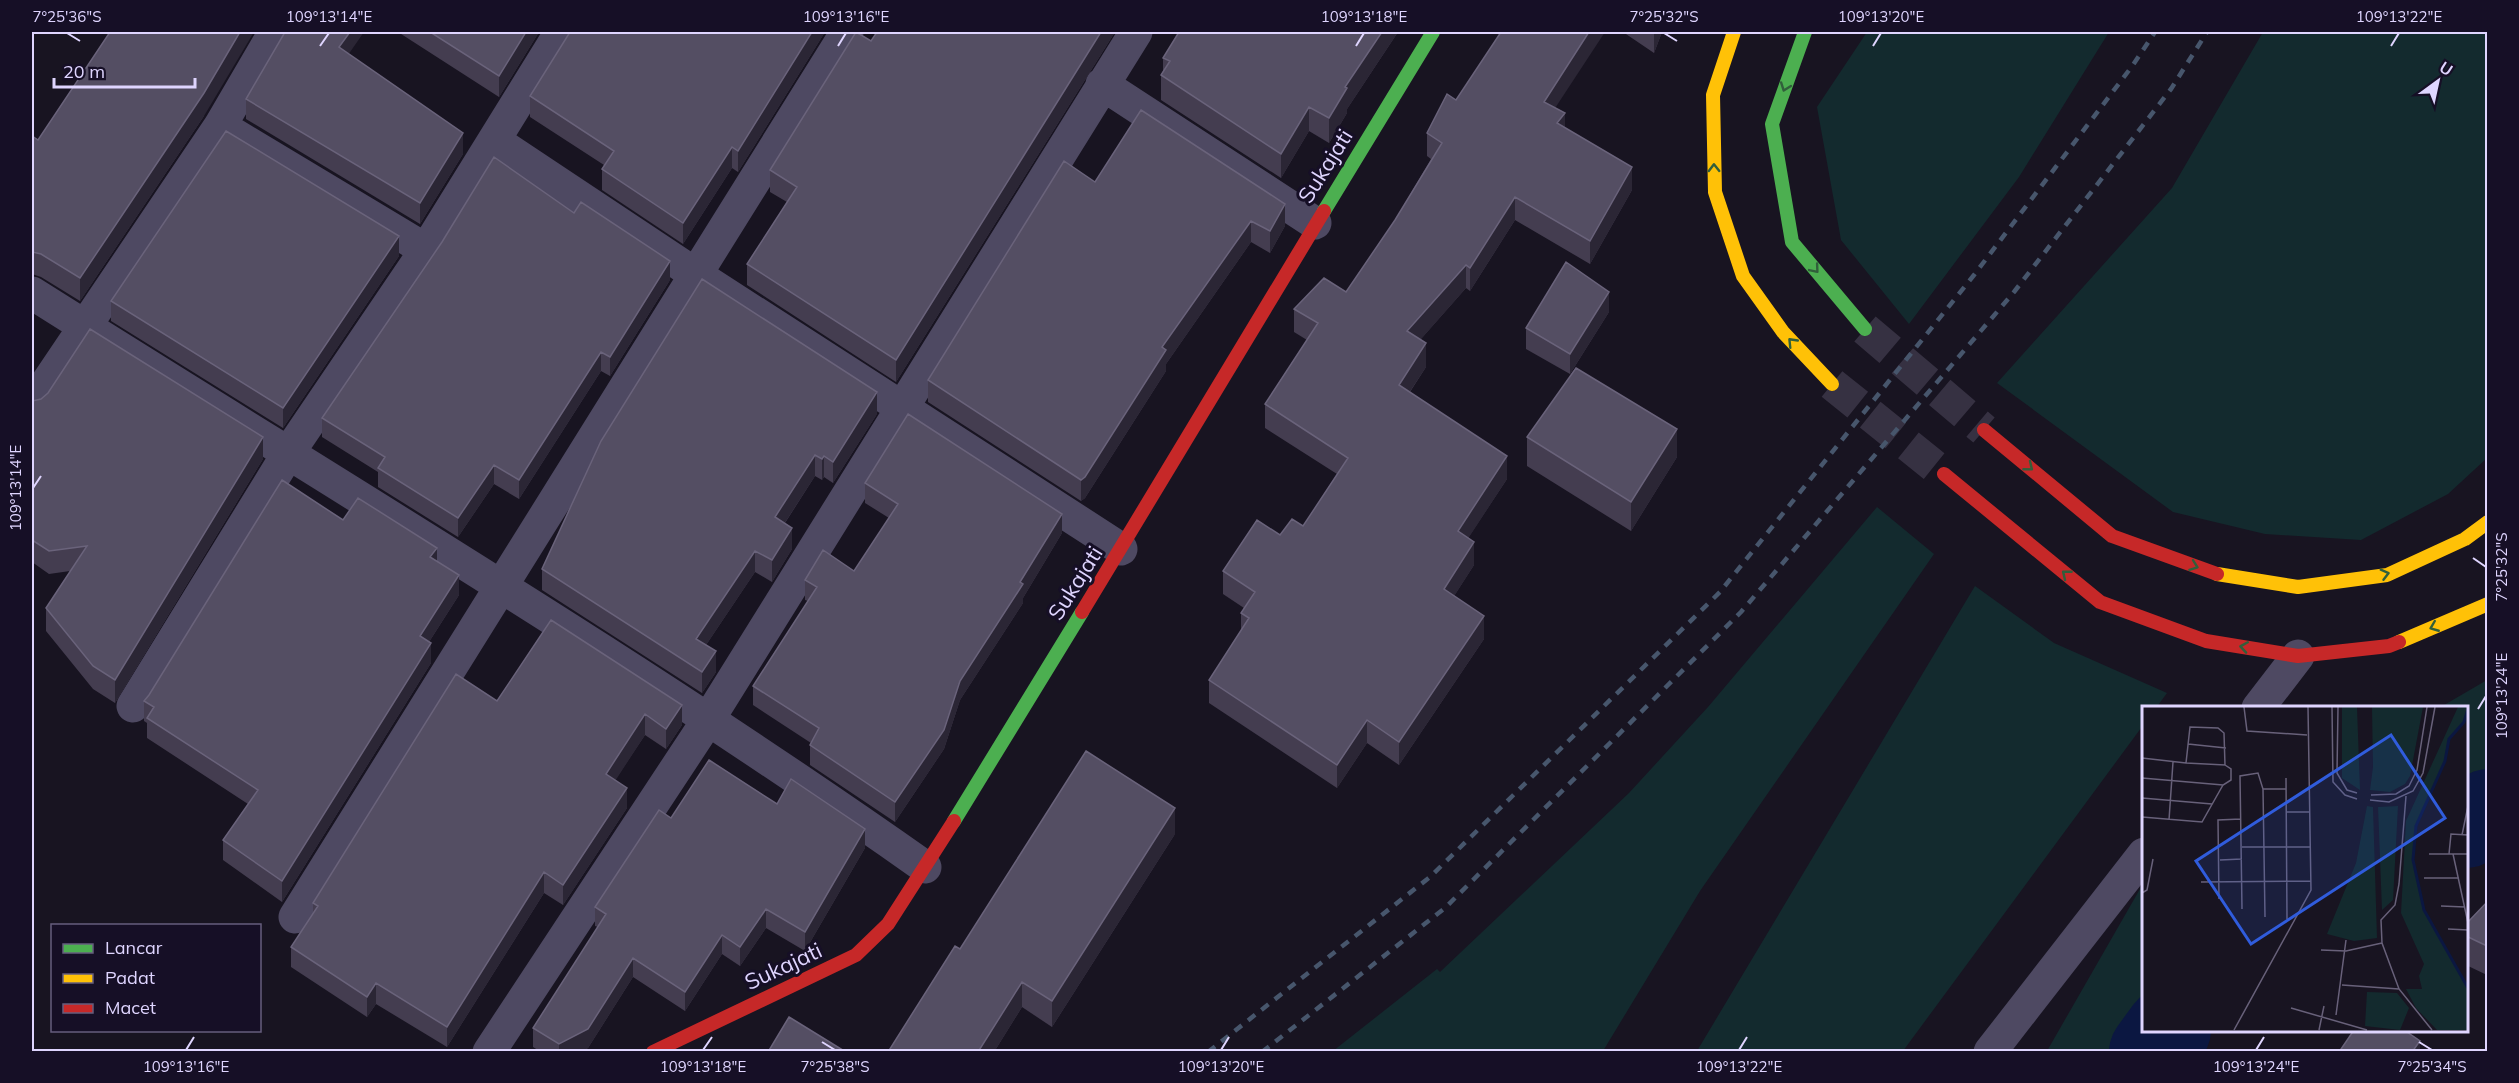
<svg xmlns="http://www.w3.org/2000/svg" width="2519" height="1083" viewBox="0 0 2519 1083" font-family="Mulish,sans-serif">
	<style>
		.green { fill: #132a2e }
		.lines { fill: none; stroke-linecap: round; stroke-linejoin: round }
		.river { stroke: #0b1741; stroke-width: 86 }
		.secondary-tunnel { stroke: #363142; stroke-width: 33; stroke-dasharray: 33 16; stroke-linecap: butt }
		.street { stroke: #4e4962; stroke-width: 33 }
		.fast { stroke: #4caf50; stroke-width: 14 }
		.slow { stroke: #ffc107; stroke-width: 14 }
		.jam { stroke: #c62828; stroke-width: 14 }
		.rail { stroke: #47566c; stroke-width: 4.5; stroke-dasharray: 9 8; stroke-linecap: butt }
		.wall { fill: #443d50 }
		.shaded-wall { fill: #2b2635 }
		.building { fill: #544e63; stroke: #6a637b; stroke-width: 1.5 }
		.oneway { stroke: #315f3b }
		.ticks { fill: none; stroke: #dfd5ff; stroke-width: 2 }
		.labels { text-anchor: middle; stroke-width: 6; stroke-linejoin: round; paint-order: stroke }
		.street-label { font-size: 22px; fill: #dfd5ff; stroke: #160f26 }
		.inset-river { fill: none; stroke: #0b1741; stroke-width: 3 }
		.inset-road { fill: none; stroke: #68617a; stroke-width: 1.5 }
		.view { fill: #305cdc; fill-opacity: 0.15; stroke: #305cdc; stroke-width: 3 }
		.inset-edge { fill: none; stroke: #dfd5ff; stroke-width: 3 }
		.neatline { fill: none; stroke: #dfd5ff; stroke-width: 2 }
		.ticks-label { font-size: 15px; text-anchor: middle; fill: #dfd5ff }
	</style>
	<rect width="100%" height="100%" fill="#181421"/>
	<path class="green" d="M1867,32h242l-90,145 -110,147 -68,-84 -24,-133z
		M2263,32h224v426l-39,36 -87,46 -96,-6 -92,-22 -176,-129 175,-195z
		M1877,507l57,47 -234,337 -97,160h-270l104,-82 3,3 189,-179 79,-86z
		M1975,586l79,57 113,50 -11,15h-12v16l-241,327h-206z
		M2487,680v132l-20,13 -1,-117h-27z
		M2144,882v148l24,1 -16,20h-105z"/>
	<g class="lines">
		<path class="river" d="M2466,825l22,-13
			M2152,1052l16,-22"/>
		<path class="secondary-tunnel" d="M1865,329l119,101
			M1832,384l112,90"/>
		<path class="street" d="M1102,84l213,139
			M220,126l206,124
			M495,141l200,133 426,275
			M32,293c299,189 604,370 893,574
			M32,405l188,-279 55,-94
			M133,706l156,-254 137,-202 135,-218
			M2258,708l40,-52
			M295,917l552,-885
			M489,1052l219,-332 428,-688
			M1990,1052l154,-198"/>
		<path class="fast" d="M1805,32l-33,92 20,118 73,87
			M1324,211l109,-179
			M954,821l128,-209"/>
		<path class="slow" d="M1734,32l-21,63 2,97 28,84 40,56 49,52
			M2217,574l81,13 89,-12 78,-36 23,-17
			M2399,642l89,-38"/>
		<path class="jam" d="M1984,430l128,106 105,38
			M1944,474l156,128 106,39 92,15 91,-10 10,-4
			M1082,612l242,-401
			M653,1052l203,-97 32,-31 66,-103"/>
		<path class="rail" d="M1208,1052l222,-175 290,-285 254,-317 159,-210 22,-33
			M1262,1052l183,-144 296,-296 273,-320 157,-203 36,-57"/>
	</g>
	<path class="wall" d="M398,32h141l-40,65z
		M825,32l-87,140 -6,-4 -49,76 -81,-54v-21l2,-4 -74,-48v-21z
		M1115,32l-219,350 -149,-97v-21l40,-62 -17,-10v-22l101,-129z
		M1179,32h219l-51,77v4l-18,30 -20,-12 -28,47 -120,-78v-25l2,-4v-13z
		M1623,32h39l-8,21z
		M349,54l114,100 -43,70 -174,-105v-20z
		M1456,100l99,8 10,20 67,62 -42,74 -75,-44 -45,71 -4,-3 -46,52 6,27 -16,25 97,87 -39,59 6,27 -20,31 30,43 -85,126 -32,-22 -30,45 -128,-85v-23l32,-49v-18l3,-5 -21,-14v-23l57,-36 23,-9 34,-52 -72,-46v-24l42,-64 -13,-8v-23l52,-17 49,-72 36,-61 -4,-3v-23z
		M204,116l-124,185 -39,-24 -9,-3v-138l6,4z
		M1095,182l190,44 -15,27 -19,-11 -85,122v7l-81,127 -4,3 -153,-99v-22z
		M399,256l-116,172 -172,-107v-20z
		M670,280l-60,96 -9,-5 -82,128 -25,-15 -36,53 -80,-50v-15l-56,-35v-19z
		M1609,312l-39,62 -44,-25v-21z
		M32,401l231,58 -148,244 -22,-14 -47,-58v-23l24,-37 -21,3 -17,-12z
		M877,414l-44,69 -9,-6 -2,3 -7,-4 -30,47 7,26 -20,33 -17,-10 -49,73 10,27 -14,21 -160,-103v-21z
		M1527,437l150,20 -46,74 -104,-65z
		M865,483l197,50 -39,65v5l-63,97 -16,49 -49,73 -85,-57v-20l1,-2 -58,-38v-19l55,-85 -3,-1v-20l49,-9 35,-53 -24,-15z
		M343,520l94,41 22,34 -30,47 2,21 -149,239 -59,-42v-20l25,-36 -101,-66v-15l-3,-2v-20z
		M551,620l131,105 -16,24 -21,-14 -30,45 12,28 -64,97 -19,-12 -97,154 -71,-43 -9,13 -76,-50v-20l22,-34v-10l184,-202z
		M777,804l88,44 -60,103 -39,-23 -26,38 -18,-12 -37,57 -52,-34 -45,71 -8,4h-39l-8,-5v-19l65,-101 -3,-1v-19l76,-89z
		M1175,834l-123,193 -30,-20 -28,45h-106l72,-103z
		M2487,902v73l-21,-10v-41z"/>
	<path class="shaded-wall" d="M240,32h14l-50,84 -124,185v-23z
		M350,32h14l-25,36v-21z
		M526,32h13l-40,65v-21z
		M812,32h13l-87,140v-21z
		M1101,32h14l-219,350v-22z
		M1382,32h16l-51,77v4l-18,30v-25l16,-31z
		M1589,32h16l-61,93v-23z
		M1654,32h8l-8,21z
		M1309,107v24l-28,47v-24z
		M1565,113v23l-8,-13z
		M463,133v21l-43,70v-21z
		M732,147v21l-49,76v-21z
		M1632,167v23l-42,74v-23z
		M1515,197v23l-45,71v-23z
		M1285,204v22l-15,27v-22z
		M1251,221v21l-85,122v7l-81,127 -4,3v-21l81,-133z
		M399,236v20l-116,172v-20z
		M670,261v19l-60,96v-19z
		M1466,265v23l-59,67v-24z
		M1609,292v20l-39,62v-20z
		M1426,343v24l-27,41v-23z
		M601,352v19l-82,128v-19z
		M877,392v22l-44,69v-21z
		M1677,429v28l-46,74v-29z
		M263,437v22l-148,244v-23z
		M815,455v21l-40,62v-21z
		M824,456v21l-2,3v-21z
		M1507,456v23l-49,75v-23z
		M494,465v19l-36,53v-19z
		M1062,514v19l-39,65v5l-63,97 -16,49 -49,73v-20l65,-121z
		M792,528v21l-20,33v-22z
		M1474,542v23l-30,47v-23z
		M437,548v20l-7,-11z
		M755,551v21l-59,88v-21z
		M459,575v20l-39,61v-20z
		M1484,616v23l-85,126v-23z
		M431,643v20l-149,239v-21z
		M716,651v21l-14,21v-21z
		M682,705v20l-16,24v-20z
		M645,714v21l-39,60v-21z
		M1367,720v23l-30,45v-23z
		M627,788v20l-64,97v-20z
		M1175,808v26l-123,193v-26z
		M865,829v19l-60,103v-19z
		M544,872v21l-97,154v-20z
		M766,909v19l-26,38v-19z
		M722,935v19l-37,57v-19z
		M633,958v19l-45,71 -8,4h-21v-8z
		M1022,982v25l-28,45h-16z
		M376,983v21l-9,13v-20z
		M2420,1041v11h-8z"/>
	<path class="building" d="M110,32h130l-36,61 -124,185 -39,-24 -9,-2v-116l6,4z
		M285,32h65l-11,15 124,86 -43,70 -174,-104z
		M430,32h96l-27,44z
		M570,32h242l-74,119 -6,-4 -49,76 -81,-54 12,-18 -84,-55z
		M856,32l15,9 6,-9h224l-205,328 -149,-96 50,-77 -27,-17z
		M1179,32h203l-37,55 2,1 -18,30 -20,-11 -28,47 -120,-79 9,-14 -7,-3z
		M1501,32h88l-45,70 21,11 -8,10 75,44 -42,74 -75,-44 -45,71 -4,-3 -59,66 19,12 -27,42 108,71 -49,75 16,11 -30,47 40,27 -85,126 -32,-22 -30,45 -128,-85 40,-62 -8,-5 14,-21 -32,-21 34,-51 23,15 12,-16 11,7 45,-68 -83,-54 53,-81 -24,-14 30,-31 22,14 49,-72 47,-77 -15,-10 20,-39 9,6z
		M1141,110l144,94 -15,27 -19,-10 -89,126 4,3 -81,127 -4,3 -153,-100 136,-219 31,21z
		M226,131l173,105 -116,172 -172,-107z
		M494,157l80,56 7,-11 89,59 -60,96 -9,-5 -82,128 -25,-15 -36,53 -80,-50 7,-11 -63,-39 120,-176z
		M1566,262l43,30 -39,62 -44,-26z
		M702,279l175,113 -44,70 -9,-6 -2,3 -7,-4 -40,62 17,11 -20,32 -17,-9 -59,88 20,12 -14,21 -160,-103 59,-128z
		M90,329l173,108 -148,243 -22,-14 -47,-58 41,-62 -38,5 -17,-11v-139l9,-2 7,-6z
		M1576,368l101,61 -46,73 -104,-65z
		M908,414l154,100 -42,68 3,2 -63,97 -16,49 -49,72 -85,-57 9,-17 -66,-42 64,-99 -12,-7 18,-30 31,21 44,-67 -33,-21z
		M282,480l61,40 15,-22 79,50 -7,9 29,18 -39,61 11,7 -149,238 -59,-41 35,-50 -111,-72 7,-11 -10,-6 5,-6z
		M551,620l131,85 -16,24 -21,-15 -39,60 21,14 -64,97 -19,-13 -97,155 -71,-44 -9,14 -76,-50 27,-41 -5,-3 143,-229 41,27z
		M1086,751l89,57 -123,193 -30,-19 -44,70h-90l67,-106 5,3z
		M709,760l68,44 14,-25 74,50 -60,103 -39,-23 -26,38 -18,-12 -37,57 -52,-34 -45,71 -29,15 -26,-16 73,-114 -11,-7 64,-97 12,8z
		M2487,902v44l-21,-10v-12z
		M789,1017l57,35h-78z
		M2354,1030h50l16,11 -8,11h-73z"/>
	<defs><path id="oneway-chevron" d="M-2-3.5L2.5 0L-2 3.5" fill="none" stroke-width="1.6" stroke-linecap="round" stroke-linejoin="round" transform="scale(1.5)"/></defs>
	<g class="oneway">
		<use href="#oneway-chevron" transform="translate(1785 87) rotate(110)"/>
		<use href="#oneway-chevron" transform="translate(1714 168) rotate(-91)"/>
		<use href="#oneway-chevron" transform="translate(1815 269) rotate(50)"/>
		<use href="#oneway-chevron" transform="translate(1792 342) rotate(-134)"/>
		<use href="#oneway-chevron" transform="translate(2029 467) rotate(39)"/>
		<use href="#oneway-chevron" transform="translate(2194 566) rotate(20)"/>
		<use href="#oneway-chevron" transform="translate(2066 574) rotate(-141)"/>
		<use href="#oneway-chevron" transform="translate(2385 574) rotate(-15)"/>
		<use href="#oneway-chevron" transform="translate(2434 627) rotate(158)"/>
		<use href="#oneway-chevron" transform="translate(2244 647) rotate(-171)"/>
	</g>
	<path class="ticks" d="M67,33l13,8M1664,33l13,8M320,46l9,-13M838,46l8,-13M1356,46l8,-13M1873,46l8,-13M2391,46l8,-13M33,488l8,-12M2473,558l13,9M2478,709l8,-13M822,1042l13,8M2419,1042l13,8M186,1050l8,-13M703,1050l9,-13M1221,1050l8,-13M1739,1050l8,-13M2256,1050l8,-13"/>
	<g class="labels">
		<g class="street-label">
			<text transform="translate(1325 166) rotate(-58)" y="8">Sukajati</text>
			<text transform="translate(1075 583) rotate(-58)" y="8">Sukajati</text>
			<text transform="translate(783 966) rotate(-25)" y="8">Sukajati</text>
		</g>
	</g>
	<g transform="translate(2142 706)">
		<rect width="326" height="326" fill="#181421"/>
		<path d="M200,1h15l3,83 -18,-12zM230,1h51l-13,69 -5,8 -15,8 -20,-2 3,-23zM316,1h9l-3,15 -15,17 -4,22 -29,65 -3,34 11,50 43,78v42h-30l-21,-22 -10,-19h16l-3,-13 5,-12 -23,-51 5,-92zM225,100l6,1 4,131 -23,3 -27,-7 29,-71zM256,100l-5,94 -11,10 -4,-103zM225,286l30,1 12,15 -9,22 -35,-4z" fill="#132a2e"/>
		<path class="inset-river" d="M326,3l-4,13 -15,17 -4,22 -29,65 -3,34 11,50 44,78"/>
		<path class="inset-road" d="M102,1l3,24 60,4M190,1l1,75 12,13 12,4M196,1l-1,66 10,17 10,3M46,38l38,4M0,52l44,5 39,2 -1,-32 -6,-5 -28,-1 -4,36M0,72l81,7M144,72l1,141M121,83h23M229,89l25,-1 13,-8 8,-16 10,-63M264,90l-7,88 -4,21 -14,15 1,23 17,46 33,41M0,92l70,6M228,94l19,2 24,-11 10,-18 12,-66M144,106h23M0,111l60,5 21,-37 8,-5v-11l-6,-4M27,114l4,-58M320,129l6,-29M100,141h68M287,148h39M307,148l2,-20 17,1M311,148l15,69M78,154l22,-1M282,172h35M59,176l110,-1M0,187l5,-3 6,-31M77,193l-1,-79 23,-1M299,200l24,1M100,203l-2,-133 18,-3 5,16 2,128M306,223l20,1M179,244l25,1 36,-8M200,279l57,4M149,302l76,22M194,309l10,-75M92,324l77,-140 -3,-183M177,324l5,-24"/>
		<path class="view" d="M249,29l54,83 -194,126 -55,-83z"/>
		<rect width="326" height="326" class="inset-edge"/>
	</g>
	<rect width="2519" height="1083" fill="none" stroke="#160f26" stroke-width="66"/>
	<rect x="51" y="924" width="210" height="108" fill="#160f26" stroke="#665e7d" stroke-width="1.5"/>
	<rect x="63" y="944" width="30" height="9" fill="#4caf50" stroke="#665e7d" stroke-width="1.5"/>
	<text x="105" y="954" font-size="18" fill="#dfd5ff">Lancar</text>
	<rect x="63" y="974" width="30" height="9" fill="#ffc107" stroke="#665e7d" stroke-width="1.5"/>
	<text x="105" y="984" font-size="18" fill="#dfd5ff">Padat</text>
	<rect x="63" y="1004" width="30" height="9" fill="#c62828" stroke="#665e7d" stroke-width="1.5"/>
	<text x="105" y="1014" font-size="18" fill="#dfd5ff">Macet</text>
	<g transform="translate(2438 81) rotate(33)" stroke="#160f26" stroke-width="4.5" paint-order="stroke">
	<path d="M0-4.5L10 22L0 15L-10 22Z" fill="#dfd5ff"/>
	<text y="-9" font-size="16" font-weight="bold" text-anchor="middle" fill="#dfd5ff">U</text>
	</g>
	<path d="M54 78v9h141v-9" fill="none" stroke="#dfd5ff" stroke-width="3"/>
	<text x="63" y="78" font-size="18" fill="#dfd5ff" stroke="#160f26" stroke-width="4.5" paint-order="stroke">20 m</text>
	<rect x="33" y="33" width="2453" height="1017" class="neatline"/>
	<g class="ticks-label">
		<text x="67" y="22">7°25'36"S</text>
		<text x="329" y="22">109°13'14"E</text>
		<text x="846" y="22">109°13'16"E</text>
		<text x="1364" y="22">109°13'18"E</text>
		<text x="1664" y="22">7°25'32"S</text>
		<text x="1881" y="22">109°13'20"E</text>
		<text x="2399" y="22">109°13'22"E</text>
		<text transform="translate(16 488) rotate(-90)" y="5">109°13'14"E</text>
		<text transform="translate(2502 567) rotate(-90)" y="5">7°25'32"S</text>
		<text transform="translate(2502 696) rotate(-90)" y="5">109°13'24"E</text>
		<text x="186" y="1072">109°13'16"E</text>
		<text x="703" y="1072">109°13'18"E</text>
		<text x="835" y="1072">7°25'38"S</text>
		<text x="1221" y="1072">109°13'20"E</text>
		<text x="1739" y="1072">109°13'22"E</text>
		<text x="2256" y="1072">109°13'24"E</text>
		<text x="2432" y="1072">7°25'34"S</text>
	</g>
</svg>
